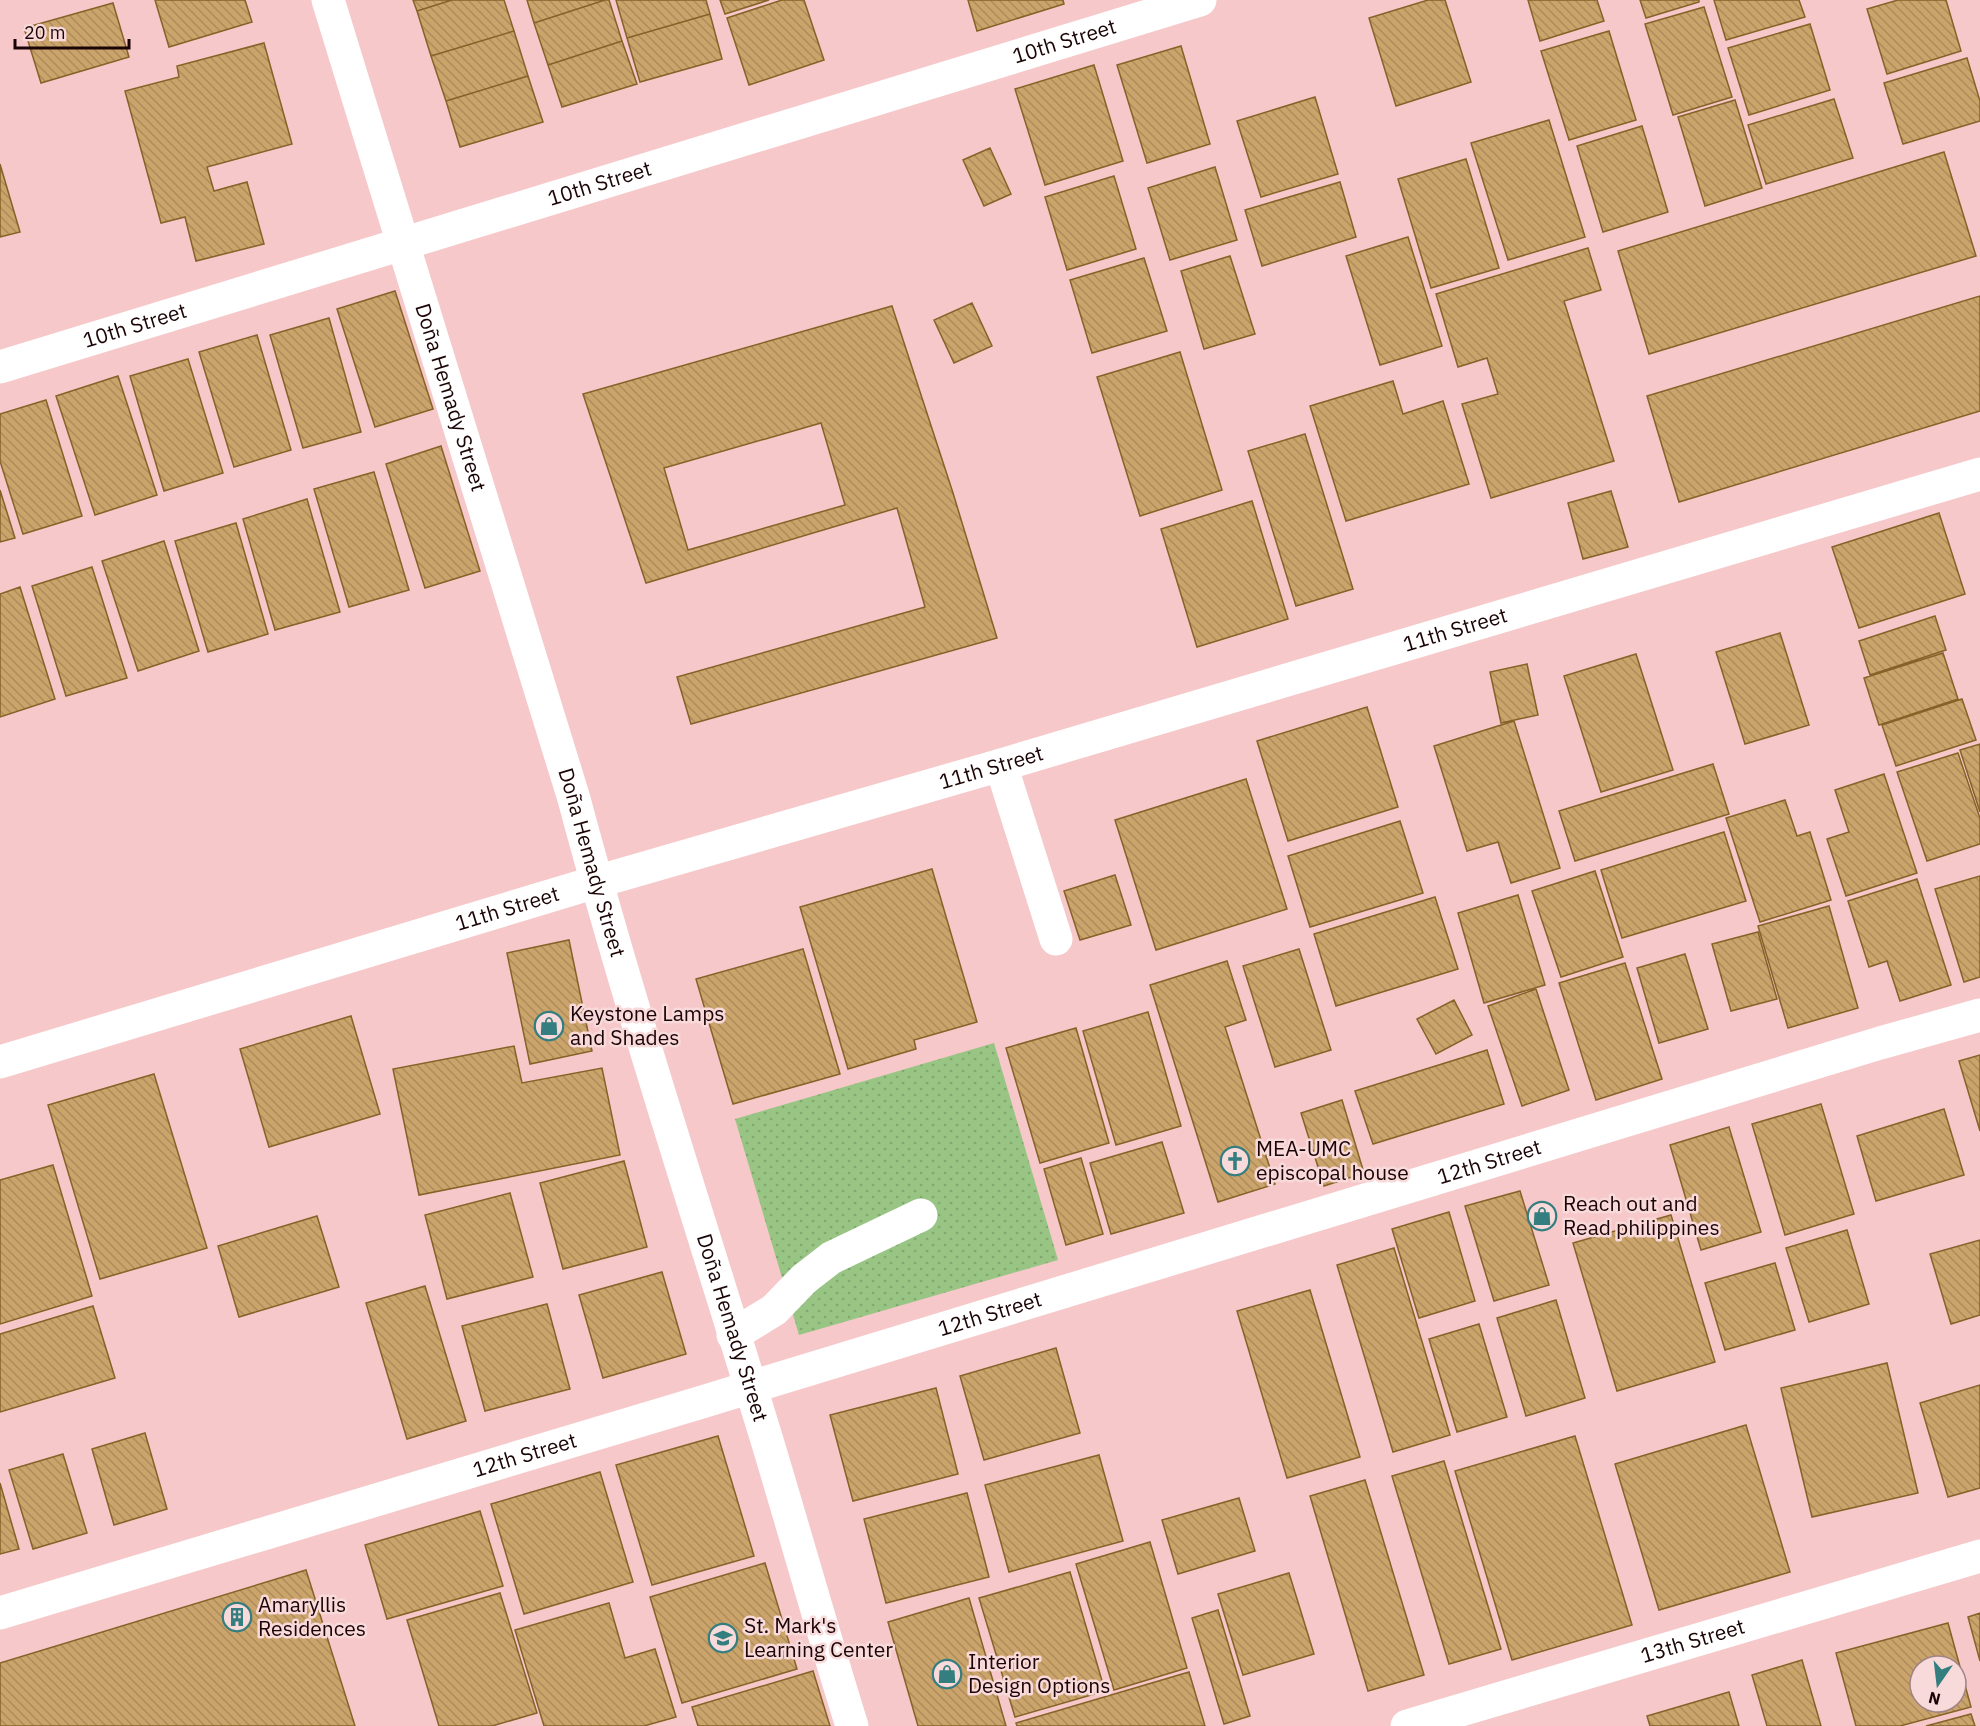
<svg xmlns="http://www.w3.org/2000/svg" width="1980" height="1726" viewBox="0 0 1980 1726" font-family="'IBM Plex Sans',sans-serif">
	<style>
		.grass { fill: url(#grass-dots) }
		.building { fill: url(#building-back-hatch); stroke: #866228; stroke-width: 1.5; fill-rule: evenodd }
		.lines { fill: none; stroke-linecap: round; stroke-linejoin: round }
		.minor { stroke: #fff; stroke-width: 33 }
		.major { stroke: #fff; stroke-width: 33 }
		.labels { text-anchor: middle; stroke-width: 5; stroke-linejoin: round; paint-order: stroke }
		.street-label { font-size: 21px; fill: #1b0406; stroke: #f9dada }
		.poi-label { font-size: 21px; fill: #1b0406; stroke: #f9dada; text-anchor: start }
	</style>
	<defs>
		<pattern id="grass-dots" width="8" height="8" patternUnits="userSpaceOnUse" patternTransform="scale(1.5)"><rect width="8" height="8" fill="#98c584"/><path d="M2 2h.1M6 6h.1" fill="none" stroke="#82a870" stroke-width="1.8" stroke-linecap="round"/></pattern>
		<pattern id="building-back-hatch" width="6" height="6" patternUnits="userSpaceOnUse" patternTransform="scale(1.5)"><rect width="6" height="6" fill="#cba46b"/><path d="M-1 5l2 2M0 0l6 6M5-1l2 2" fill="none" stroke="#ae8c5b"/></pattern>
	</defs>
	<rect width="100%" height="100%" fill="#f6c8c9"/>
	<path class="grass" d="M994,1043l64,217 -259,75 -64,-216z"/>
	<path class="building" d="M155,0h90l7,22 -83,25z
		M413,0h39l-35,11z
		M452,0h52l10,31 -83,25 -14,-45z
		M527,0h78l-71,23z
		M605,0h4l13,41 -74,24 -14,-42z
		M616,0h90l4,14 -83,24z
		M720,0h49l-44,14z
		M782,0h22l20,60 -75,25 -22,-67z
		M968,0h95l1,4 -87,27z
		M1428,0h17l26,82 -75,24 -27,-88z
		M1528,0h69l7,21 -64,20z
		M1640,0h59v2l-53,16z
		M1714,0h85l6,17 -79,23z
		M1898,0h48l15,51 -74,23 -20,-65z
		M113,3l16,54 -88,26 -17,-55z
		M1704,7l28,90 -59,18 -28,-91z
		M710,14l12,45 -82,23 -13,-44z
		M1810,24l20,66 -81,25 -21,-67z
		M514,31l14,45 -82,25 -15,-45z
		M1609,31l27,89 -67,20 -28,-89z
		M622,41l15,43 -75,23 -14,-42z
		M264,43l28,101 -85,23 7,24 33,-9 17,62 -68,17 -11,-44 -24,6 -36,-132 54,-14 -2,-11z
		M1181,46l29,98 -63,19 -30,-98z
		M1967,58l13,43v20l-77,23 -19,-61z
		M1094,65l29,96 -78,24 -30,-96z
		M528,76l15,46 -83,25 -14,-46z
		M1315,97l23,77 -77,23 -24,-76z
		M1834,99l19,59 -87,26 -18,-59z
		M1735,100l27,88 -57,18 -27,-89z
		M1549,120l36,117 -77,23 -37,-117z
		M1642,126l26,86 -65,20 -26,-86z
		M990,148l21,46 -27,12 -21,-46z
		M1944,152l32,104 -327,98 -31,-103z
		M1466,159l33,109 -68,20 -33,-109z
		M0,164l20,68 -20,5z
		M1215,167l22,73 -67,20 -22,-72z
		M1114,176l22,73 -69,21 -22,-73z
		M1340,182l16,55 -94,29 -17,-56z
		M1408,237l34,109 -62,19 -34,-109z
		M1588,248l13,42 -37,11 50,160 -123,37 -29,-94 36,-10 -11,-36 -29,9 -22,-73z
		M1230,256l25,78 -51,15 -23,-78z
		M1144,258l23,73 -75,22 -22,-73z
		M395,291l38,118 -58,18 -38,-118z
		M1980,296v115l-301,91 -32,-106z
		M972,303l20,43 -38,17 -20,-43z
		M892,306l61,187 44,145 -306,86 -14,-47 248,-70 -28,-99 -251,75 -63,-189zM821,423l24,82 -157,45 -24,-82z
		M329,318l32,114 -58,16 -33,-113z
		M257,335l34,115 -57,17 -35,-115z
		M1180,352l42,138 -82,26 -43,-139z
		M188,359l35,114 -59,18 -34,-115z
		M118,376l39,119 -62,20 -39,-119z
		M1393,381l10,33 40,-13 26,83 -123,37 -36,-115z
		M46,400l36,116 -59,18 -23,-73v-47z
		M1305,434l48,155 -57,17 -48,-155z
		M441,446l39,125 -55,17 -39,-124z
		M374,472l35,118 -60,17 -35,-118z
		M0,490l15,48 -15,4z
		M1611,491l17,56 -45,12 -15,-56z
		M307,499l33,113 -65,18 -32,-111z
		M1252,501l36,118 -91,28 -36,-118z
		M1939,513l26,81 -106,34 -27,-81z
		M236,523l32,111 -60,18 -33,-111z
		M164,541l35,110 -61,20 -36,-110z
		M92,567l35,111 -61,18 -34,-110z
		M20,587l35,112 -55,18v-123z
		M1935,616l11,34 -76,25 -11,-34z
		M1780,633l29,92 -64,19 -29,-92z
		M1943,653l15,46 -79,26 -15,-47z
		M1636,654l37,116 -72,22 -37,-116z
		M1527,664l11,51 -37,8 -11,-51z
		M1962,699l14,41 -80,26 -14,-41z
		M1367,707l31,100 -110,34 -31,-100z
		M1514,721l46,147 -49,15 -13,-41 -31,9 -33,-105z
		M1980,744v68l-20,-62z
		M1958,753l22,65v26l-53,17 -30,-89z
		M1713,764l16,50 -154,47 -16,-50z
		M1884,774l33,99 -71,23 -19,-57 22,-7 -14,-42z
		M1246,779l41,130 -131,41 -41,-130z
		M1785,800l12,36 13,-4 21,68 -71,22 -34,-104z
		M1400,821l23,72 -113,34 -22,-71z
		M1724,832l22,69 -124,37 -21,-68z
		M932,869l45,153 -63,18 2,9 -68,20 -48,-162z
		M1595,871l28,86 -62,20 -29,-86z
		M1115,875l16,50 -51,15 -16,-49z
		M1980,876v101l-16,5 -29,-93z
		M1917,879l34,106 -51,16 -13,-40 -18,6 -21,-66z
		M1518,895l27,90 -61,18 -26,-90z
		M1435,897l23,72 -122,37 -22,-72z
		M1829,906l29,102 -70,20 -30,-102z
		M1758,932l19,67 -46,12 -19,-67z
		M569,940l23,111 -62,13 -23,-111z
		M803,949l37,125 -107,30 -37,-125z
		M1299,949l32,101 -56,17 -32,-101z
		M1685,954l23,75 -49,14 -22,-75z
		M1227,961l19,59 -21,7 50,157 -57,18 -68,-217z
		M1625,963l37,116 -66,21 -37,-117z
		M1536,989l33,101 -47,16 -34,-100z
		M1454,1000l18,35 -36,19 -19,-35z
		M1148,1012l33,114 -65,19 -33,-114z
		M351,1016l29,98 -111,33 -29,-98z
		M1076,1028l33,115 -69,20 -34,-115z
		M514,1046l8,37 80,-15 18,87 -201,40 -26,-126z
		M1487,1050l17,54 -131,40 -18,-53z
		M1980,1055v76l-21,-70z
		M154,1074l53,174 -107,31 -52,-174z
		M1342,1100l22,73 -40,13 -23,-73z
		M1821,1104l33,110 -69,21 -33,-111z
		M1944,1109l20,66 -88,26 -19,-65z
		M1729,1127l32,105 -60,18 -31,-105z
		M1162,1142l22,71 -73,21 -21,-71z
		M1081,1158l22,76 -37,11 -22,-76z
		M624,1161l23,86 -84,22 -23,-86z
		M53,1165l39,131 -92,28v-144z
		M1520,1191l29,94 -55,16 -29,-95z
		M510,1193l23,84 -86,22 -22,-84z
		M1449,1212l26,89 -56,17 -27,-89z
		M1671,1215l44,147 -98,29 -44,-148z
		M317,1216l22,71 -100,30 -21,-71z
		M1847,1230l22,74 -60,18 -23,-74z
		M1980,1240v75l-29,9 -21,-70z
		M1394,1248l56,187 -57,17 -56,-187z
		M1775,1263l20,67 -70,20 -20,-67z
		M662,1272l24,82 -83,24 -24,-83z
		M425,1286l41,135 -59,18 -41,-136z
		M1310,1290l50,167 -73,21 -50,-167z
		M1556,1300l29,98 -59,18 -29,-98z
		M547,1304l23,85 -85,22 -23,-85z
		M93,1306l22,72 -115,34v-78z
		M1479,1324l28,93 -50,15 -28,-93z
		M1056,1348l24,85 -96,27 -24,-84z
		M1887,1363l31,130 -106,24 -31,-129z
		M1980,1385v103l-32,9 -28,-94z
		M936,1388l22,86 -105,27 -23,-86z
		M1746,1425l44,147 -131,38 -44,-146z
		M145,1433l22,76 -53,16 -22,-76z
		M718,1436l36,120 -102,29 -36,-120z
		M1575,1436l57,189 -120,35 -57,-189z
		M63,1454l24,79 -54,16 -24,-79z
		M1099,1455l24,86 -114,31 -24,-87z
		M1444,1461l57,188 -52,15 -57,-188z
		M600,1472l33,110 -109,32 -33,-110z
		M1365,1480l59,195 -56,16 -58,-195z
		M0,1483l19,66 -19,5z
		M967,1493l22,84 -103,26 -22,-84z
		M1239,1498l16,53 -77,23 -16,-54z
		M480,1511l23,75 -116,33 -22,-74z
		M1150,1542l37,126 -73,22 -38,-126z
		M765,1563l32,106 -115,34 -32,-106z
		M306,1570l49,156h-355v-63z
		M1070,1572l35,119 -90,26 -36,-119z
		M1289,1573l25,81 -71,21 -25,-81z
		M500,1593l37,120 -45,13h-53l-32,-106z
		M969,1598l37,128h-88l-30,-104z
		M609,1603l16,55 30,-9 21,68 -32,9h-100l-29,-96z
		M1218,1610l32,106 -26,8 -32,-106z
		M1980,1613v48l-12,-44z
		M1948,1623l23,84 -71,19h-44l-20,-73zM1920,1666h36v36h-36z
		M1802,1660l19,66h-54l-15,-51z
		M813,1671l17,55h-132l-6,-19z
		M1189,1672l16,54h-188l-1,-3z
		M1729,1692l10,34h-89l-3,-10z
		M1971,1714l4,12h-49z"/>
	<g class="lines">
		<g class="minor">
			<path id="s1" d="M0,367l1200,-367"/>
			<path d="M1001,765l55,174"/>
			<path id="s2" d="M0,1062l596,-180 405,-117 979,-291"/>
			<path d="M733,1335l41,-25 30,-31 27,-21 90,-43"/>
			<path id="s3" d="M0,1613l702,-211 1178,-359 100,-28"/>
			<path id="s4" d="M1407,1726l573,-170"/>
		</g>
		<path class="major" id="s5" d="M328,0l246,799c57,214 127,425 192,638 29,96 56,193 86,289"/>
	</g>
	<defs>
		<g id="shop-ring" transform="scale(1.5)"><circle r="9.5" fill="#f9dada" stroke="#357e7f" stroke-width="1.5"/><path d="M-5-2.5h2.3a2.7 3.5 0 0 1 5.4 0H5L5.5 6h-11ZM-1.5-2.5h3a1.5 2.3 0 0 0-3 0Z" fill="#357e7f"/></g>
		<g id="church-ring" transform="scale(1.5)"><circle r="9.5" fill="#f9dada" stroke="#357e7f" stroke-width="1.5"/><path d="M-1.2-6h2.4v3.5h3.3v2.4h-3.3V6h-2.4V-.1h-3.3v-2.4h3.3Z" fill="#357e7f"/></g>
		<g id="building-ring" transform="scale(1.5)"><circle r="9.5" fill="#f9dada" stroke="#357e7f" stroke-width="1.5"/><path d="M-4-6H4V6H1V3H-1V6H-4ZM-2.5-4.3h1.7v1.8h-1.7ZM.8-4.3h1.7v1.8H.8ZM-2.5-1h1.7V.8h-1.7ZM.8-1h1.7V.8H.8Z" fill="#357e7f"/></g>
		<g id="school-ring" transform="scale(1.5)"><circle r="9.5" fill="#f9dada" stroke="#357e7f" stroke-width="1.5"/><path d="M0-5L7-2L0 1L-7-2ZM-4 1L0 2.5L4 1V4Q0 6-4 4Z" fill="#357e7f"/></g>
	</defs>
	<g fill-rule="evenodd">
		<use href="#shop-ring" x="549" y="1026"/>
		<use href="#church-ring" x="1235" y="1161"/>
		<use href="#shop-ring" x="1542" y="1216"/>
		<use href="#building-ring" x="237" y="1617"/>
		<use href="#school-ring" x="723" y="1638"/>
		<use href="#shop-ring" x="947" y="1674"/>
	</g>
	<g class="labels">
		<g class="street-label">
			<text dy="7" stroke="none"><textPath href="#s1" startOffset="1113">10th Street</textPath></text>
			<text dy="7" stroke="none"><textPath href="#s1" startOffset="627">10th Street</textPath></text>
			<text dy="7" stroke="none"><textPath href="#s1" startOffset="141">10th Street</textPath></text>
			<text dy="7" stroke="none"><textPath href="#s5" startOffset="416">Doña Hemady Street</textPath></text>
			<text dy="7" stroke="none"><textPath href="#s2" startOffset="1518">11th Street</textPath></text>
			<text dy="7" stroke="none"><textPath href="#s2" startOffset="1034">11th Street</textPath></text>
			<text dy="7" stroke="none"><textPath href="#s5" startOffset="902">Doña Hemady Street</textPath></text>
			<text dy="7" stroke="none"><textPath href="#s2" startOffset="530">11th Street</textPath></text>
			<text dy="7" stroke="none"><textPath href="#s3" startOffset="1556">12th Street</textPath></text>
			<text dy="7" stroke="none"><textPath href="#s3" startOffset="1034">12th Street</textPath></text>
			<text dy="7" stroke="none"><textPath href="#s5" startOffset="1388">Doña Hemady Street</textPath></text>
			<text dy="7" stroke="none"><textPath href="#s3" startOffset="548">12th Street</textPath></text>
			<text dy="7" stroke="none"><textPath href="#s4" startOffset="298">13th Street</textPath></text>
		</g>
		<g class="poi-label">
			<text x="570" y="1021">Keystone Lamps<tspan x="570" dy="24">and Shades</tspan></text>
			<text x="1256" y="1156">MEA-UMC<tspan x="1256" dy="24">episcopal house</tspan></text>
			<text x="1563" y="1211">Reach out and<tspan x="1563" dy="24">Read philippines</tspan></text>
			<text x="258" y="1612">Amaryllis<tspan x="258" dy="24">Residences</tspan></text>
			<text x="744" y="1633">St. Mark's<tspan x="744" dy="24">Learning Center</tspan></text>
			<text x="968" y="1669">Interior<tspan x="968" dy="24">Design Options</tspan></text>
		</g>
	</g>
	<g transform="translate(1938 1684) rotate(194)"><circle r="28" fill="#f9dada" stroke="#a08485" stroke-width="1.5"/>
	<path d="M0-4.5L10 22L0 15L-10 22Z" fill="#357e7f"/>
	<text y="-9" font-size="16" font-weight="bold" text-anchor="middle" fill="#1b0406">N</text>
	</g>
	<path d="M15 39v9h114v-9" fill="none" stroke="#1b0406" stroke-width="3"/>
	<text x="24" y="39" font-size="18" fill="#1b0406" stroke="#f9dada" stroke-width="4.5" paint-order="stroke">20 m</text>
</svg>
